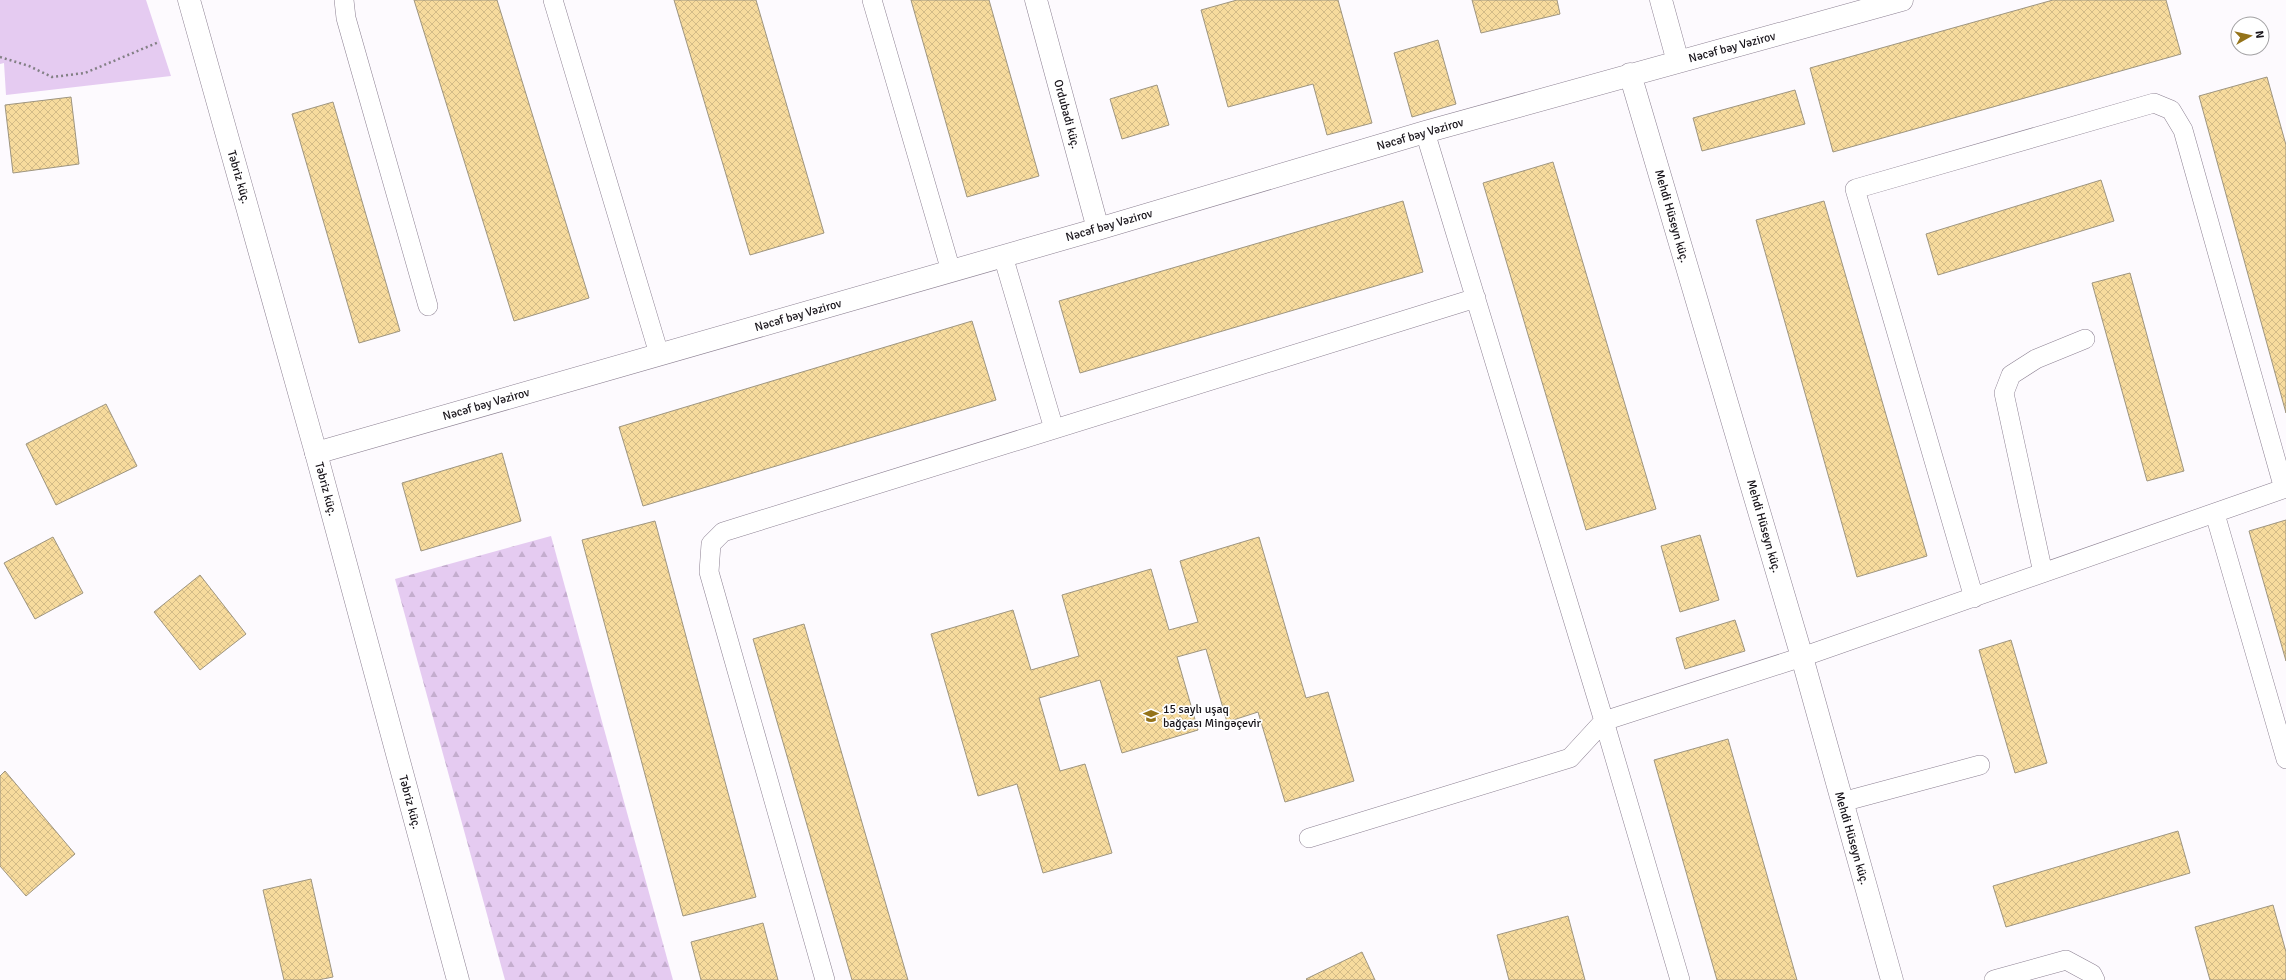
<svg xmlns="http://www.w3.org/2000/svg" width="2286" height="980" viewBox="0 0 2286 980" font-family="Signika,sans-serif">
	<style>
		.grass { fill: #e5cbf1 }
		.forest { fill: url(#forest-firs) }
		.building { fill: url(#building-cross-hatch); stroke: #9e9580 }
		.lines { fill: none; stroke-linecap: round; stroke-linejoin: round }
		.service-casing { stroke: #8c8092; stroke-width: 20 }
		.minor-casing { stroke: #8c8092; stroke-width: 23 }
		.secondary-casing { stroke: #8c8092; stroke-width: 23 }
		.path { stroke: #838085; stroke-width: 2.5; stroke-dasharray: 2 3; stroke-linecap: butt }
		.service { stroke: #fff; stroke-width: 19 }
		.minor { stroke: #fff; stroke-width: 22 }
		.secondary { stroke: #fff; stroke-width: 22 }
		.labels { text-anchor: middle; stroke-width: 3.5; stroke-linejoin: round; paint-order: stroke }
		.street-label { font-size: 12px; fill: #171319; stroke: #fff }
		.poi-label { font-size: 12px; fill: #171319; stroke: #fff; text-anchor: start }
	</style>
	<defs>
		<pattern id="forest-firs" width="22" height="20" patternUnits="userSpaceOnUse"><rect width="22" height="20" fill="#e5cbf1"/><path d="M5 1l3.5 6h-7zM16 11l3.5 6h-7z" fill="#c4adce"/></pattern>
		<pattern id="building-cross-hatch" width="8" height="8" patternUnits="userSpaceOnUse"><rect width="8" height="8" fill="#f7db9d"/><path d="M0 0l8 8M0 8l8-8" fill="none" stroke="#d3bb87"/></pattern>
	</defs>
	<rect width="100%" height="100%" fill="#fdfafe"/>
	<path class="grass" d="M0,0h146l25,76 -165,19 -2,-32 -4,1z"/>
	<path class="forest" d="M551,536l122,444h-168l-110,-401z"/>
	<path class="building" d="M414,0h83l92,298 -75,23z
		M674,0h82l68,233 -74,22z
		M911,0h78l50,176 -72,21z
		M1237,0h101l34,123 -45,12 -14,-51 -85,23 -27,-97z
		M1472,0h85l3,14 -79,19z
		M2053,0h113l15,54 -348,98 -23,-84z
		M1438,40l18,64 -44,13 -18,-64z
		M2267,77l19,68v268l-87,-317z
		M1157,85l12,40 -47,14 -12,-40z
		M1795,90l10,34 -103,27 -9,-33z
		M71,97l8,67 -66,9 -8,-68z
		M333,102l67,229 -41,12 -67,-229z
		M1553,162l103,347 -70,21 -103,-347z
		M2101,180l13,41 -176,54 -12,-41z
		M1403,201l20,71 -343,101 -21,-72z
		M1824,201l103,355 -70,21 -101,-357z
		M2130,273l54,198 -37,10 -55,-198z
		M972,321l24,79 -353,106 -24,-79z
		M106,404l31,62 -81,39 -30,-61z
		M502,453l19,68 -100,30 -19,-68z
		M2286,520v141l-37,-130z
		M655,521l101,376 -73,19 -101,-376z
		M1700,535l19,65 -39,12 -19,-66z
		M53,537l30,56 -48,26 -31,-56z
		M1259,537l47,161 22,-6 26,89 -69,21 -27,-90 -31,10 -21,-73 -29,8 21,73 -76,23 -22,-73 -61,18 21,73 25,-7 27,89 -69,20 -26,-89 -39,12 -47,-162 82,-24 18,60 48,-14 -17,-61 89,-26 18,61 29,-8 -18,-61z
		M200,575l46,59 -46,36 -46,-58z
		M1735,620l10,31 -60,18 -9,-31z
		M804,624l104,356h-56l-99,-341z
		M2011,640l36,123 -32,10 -36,-123z
		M1728,739l69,241h-80l-63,-220z
		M5,771l70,83 -49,42 -26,-30v-90z
		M2178,831l12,42 -184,54 -13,-41z
		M311,879l22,98 -15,3h-34l-21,-90z
		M2273,905l13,47v28h-76l-15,-53z
		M1568,916l17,64h-76l-12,-45z
		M763,923l15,57h-77l-10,-38z
		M1362,952l13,28h-68l-1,-1z"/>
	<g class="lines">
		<g class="service-casing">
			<path id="service" d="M344,0l2,18 82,288
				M553,0l106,354
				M872,0l79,271
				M1425,132l179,589 76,259
				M1003,256l51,173
				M2215,514l71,245
				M2043,573l-39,-180 7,-18 25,-16 49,-20
				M1974,598l-119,-409 299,-86 17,7 12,20 101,359
				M1842,802l138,-37
				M1309,838l261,-80 34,-37 198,-64 484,-169
				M825,980l-116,-408 2,-28 12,-12 753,-234
				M1994,980l72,-20 26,14 3,6"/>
		</g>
		<g class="minor-casing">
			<path id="minor" d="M1036,0l62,229
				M1661,0l17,62
				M1630,74l172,583 90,323
				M316,453l782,-224 327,-97 477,-132"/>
		</g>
		<g class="secondary-casing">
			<path id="secondary" d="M189,0l127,453 142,527"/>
		</g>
		<path class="path" d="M0,57l29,9 23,11 33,-4 74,-31"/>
		<use href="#service" class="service"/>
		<use href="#minor" class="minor"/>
		<use href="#secondary" class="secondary"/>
	</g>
	<defs>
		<g id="school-bare" transform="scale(1.2)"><path d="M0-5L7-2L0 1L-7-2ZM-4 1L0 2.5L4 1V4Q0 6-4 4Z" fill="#94731a" stroke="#fff" stroke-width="2.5" paint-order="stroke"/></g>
	</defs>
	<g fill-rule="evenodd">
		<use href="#school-bare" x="1151" y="716"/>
	</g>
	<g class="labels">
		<g class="street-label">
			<text transform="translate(1732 47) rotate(-15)" y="4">Nəcəf bəy Vəzirov</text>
			<text transform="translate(1067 114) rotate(75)" y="4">Ordubadi küç.</text>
			<text transform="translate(1420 134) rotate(-16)" y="4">Nəcəf bəy Vəzirov</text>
			<text transform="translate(239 177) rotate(74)" y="4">Təbriz küç.</text>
			<text transform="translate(1672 216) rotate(74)" y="4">Mehdi Hüseyn küç.</text>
			<text transform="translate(1109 225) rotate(-16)" y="4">Nəcəf bəy Vəzirov</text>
			<text transform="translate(798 315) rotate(-16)" y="4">Nəcəf bəy Vəzirov</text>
			<text transform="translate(486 404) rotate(-16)" y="4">Nəcəf bəy Vəzirov</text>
			<text transform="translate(326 489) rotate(75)" y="4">Təbriz küç.</text>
			<text transform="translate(1764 526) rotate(74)" y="4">Mehdi Hüseyn küç.</text>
			<text transform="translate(410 802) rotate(75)" y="4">Təbriz küç.</text>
			<text transform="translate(1852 838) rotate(74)" y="4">Mehdi Hüseyn küç.</text>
		</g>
		<g class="poi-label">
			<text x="1163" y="713">15 saylı uşaq<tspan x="1163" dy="14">bağçası Mingəçevir</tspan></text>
		</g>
	</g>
	<g transform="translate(2250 36) rotate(82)"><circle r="19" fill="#ffffff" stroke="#a2a1a3"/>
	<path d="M0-3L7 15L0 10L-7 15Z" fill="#94731a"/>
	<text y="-6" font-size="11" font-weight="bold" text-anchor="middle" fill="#171319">N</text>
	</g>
</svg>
